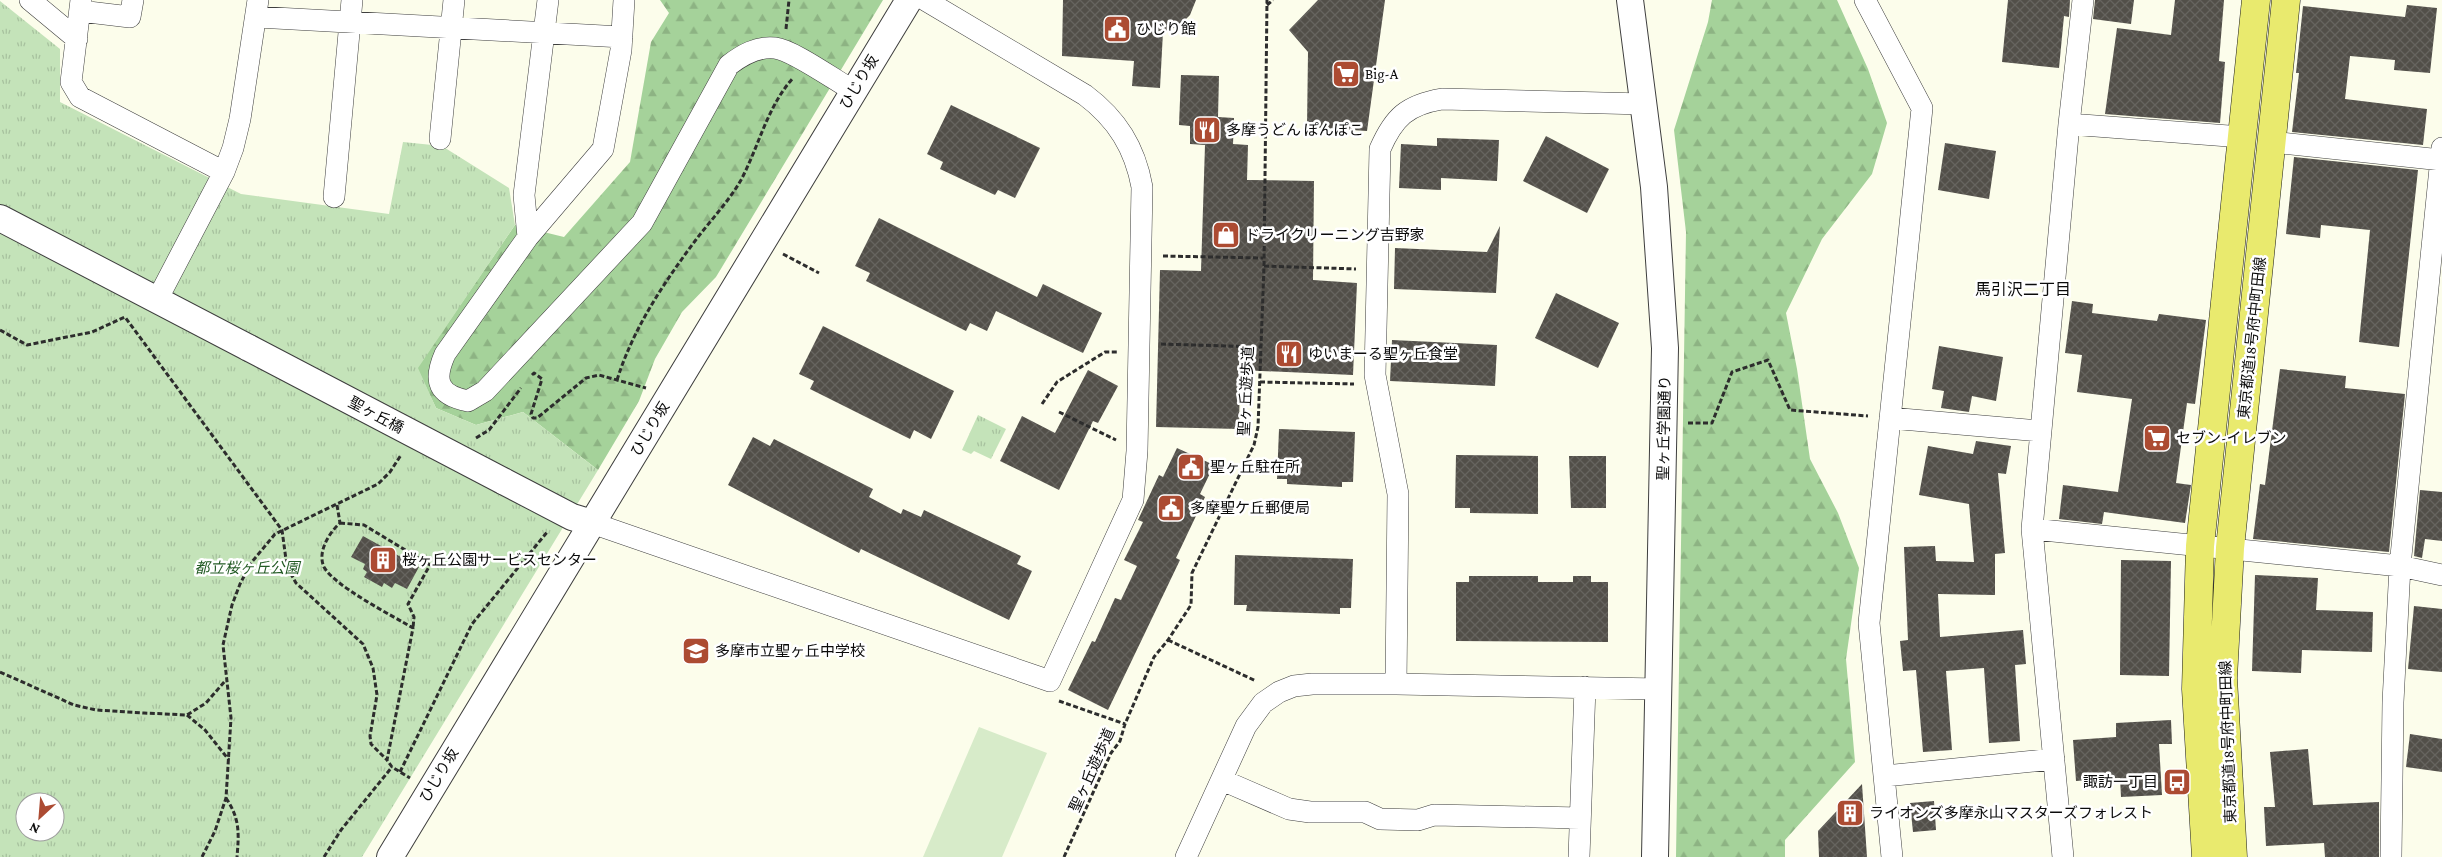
<svg xmlns="http://www.w3.org/2000/svg" width="2442" height="857" viewBox="0 0 2442 857" font-family="'Crimson Pro','Noto Sans JP',serif">
	<style>
		.forest { fill: url(#forest-firs) }
		.park { fill: url(#park-tufts); fill-rule: evenodd }
		.pitch { fill: #d7ebc9 }
		.building { fill: url(#building-cross-hatch) }
		.lines { fill: none; stroke-linecap: round; stroke-linejoin: round }
		.minor-casing { stroke: #3e3e3e; stroke-width: 22 }
		.tertiary-casing { stroke: #3e3e3e; stroke-width: 28 }
		.primary-casing { stroke: #1c1c1c; stroke-width: 29 }
		.path { stroke: #2d2d2d; stroke-width: 3; stroke-dasharray: 5 2.5; stroke-linecap: butt }
		.minor { stroke: #fff; stroke-width: 21 }
		.tertiary { stroke: #fff; stroke-width: 26 }
		.primary { stroke: #e9ea6e; stroke-width: 28 }
		.tertiary-bridge-casing { stroke: #3e3e3e; stroke-width: 28; stroke-linecap: butt }
		.tertiary-bridge { stroke: #fff; stroke-width: 26 }
		.labels { text-anchor: middle; stroke-width: 5; stroke-linejoin: round; paint-order: stroke }
		.poi-label { font-size: 15px; fill: #0b0b0b; stroke: #fff; text-anchor: start }
		.street-label { font-size: 15px; fill: #0b0b0b; stroke: #fff }
		.park-label { font-size: 15px; font-style: italic; fill: #235b25; stroke: #fff }
		.neighbourhood-label { font-size: 16px; fill: #0b0b0b; stroke: #fff }
	</style>
	<defs>
		<pattern id="forest-firs" width="22" height="20" patternUnits="userSpaceOnUse" patternTransform="scale(1.25)"><rect width="22" height="20" fill="#a5d29a"/><path d="M5 1l3.5 6h-7zM16 11l3.5 6h-7z" fill="#8db383"/></pattern>
		<pattern id="park-tufts" width="24" height="20" patternUnits="userSpaceOnUse" patternTransform="scale(1.25)"><rect width="24" height="20" fill="#c4e3b9"/><path d="M3 7l-1-3M5 7V3M7 7l1-3M15 17l-1-3M17 17v-4M19 17l1-3" fill="none" stroke="#a7c19e"/></pattern>
		<pattern id="building-cross-hatch" width="8" height="8" patternUnits="userSpaceOnUse" patternTransform="scale(1.25)"><rect width="8" height="8" fill="#524f49"/><path d="M0 0l8 8M0 8l8-8" fill="none" stroke="#66645f"/></pattern>
	</defs>
	<rect width="100%" height="100%" fill="#fcfdeb"/>
	<path class="forest" d="M660,0h223l-167,277 -34,35 -27,47 -16,42 -41,69 -75,-58 -47,13 -40,-17 -19,-40 98,-143 49,12 66,-75 21,-120 18,-29z
		M1712,0h125l31,69 19,54 -15,51 -50,65 -36,74 11,56 13,90 28,54 21,55 -13,91 9,103 -70,78v17h-109l10,-625 -12,-102 34,-108z"/>
	<path class="park" d="M0,1l60,48v53l181,92 148,20 14,-72 39,4 67,42 6,37 -97,143 18,40 40,17 47,-13 75,58 -236,387h-362zM25,802h30v30h-30z
		M978,415l28,14 -15,30 -17,-8 -3,3 -9,-4z"/>
	<path class="pitch" d="M979,727l68,26 -45,104h-79z"/>
	<path class="building" d="M1063,0h133l-6,15 -11,11 -16,6 -3,56 -28,-2 2,-25 -72,-5z
		M1318,0h67l-18,131 -60,-4 1,-75 -19,-22z
		M2008,0h62l-1,17 -5,-1 -5,52 -57,-6z
		M2095,0h39l-3,24 -38,-5z
		M2175,0h49l-5,61 6,1 -5,61 -115,-9 12,-86 54,7z
		M2407,5l30,3 -7,65 -36,-3 1,-10 -45,-4 -5,43 82,10 -4,36 -131,-13 7,-59h-3l7,-67 102,11z
		M1181,75l38,1 -1,41 16,1 -1,26 15,1 -1,35 67,1 -1,99 44,3 -4,92 -113,-5 -1,59 -83,-2 4,-157 41,1 4,-126 -15,-1v-18l-11,-1z
		M951,105l89,43 -25,50 -17,-8 -3,5 -55,-26 3,-7 -16,-8z
		M1546,136l63,33 -22,44 -64,-32z
		M1437,138l62,2 -2,41 -56,-3v12l-42,-2 2,-44 36,2z
		M1945,143l51,8 -7,48 -51,-9z
		M2294,157l124,13 -19,177 -40,-5 11,-112 -49,-5 -1,13 -34,-4z
		M879,218l158,79 6,-13 59,29 -19,40 -87,-42 -9,20 -17,-8 -4,8 -100,-50 4,-8 -15,-7z
		M1500,226l-4,67 -102,-4 1,-41 92,4z
		M1556,293l63,30 -21,45 -63,-30z
		M2072,301l21,3 -1,9 65,8 2,-7 47,6 -11,84 -8,-1 -11,80 15,2 -6,38 -81,-11 -2,12 -43,-5 4,-34 55,7 14,-93 -55,-7 5,-37 -17,-2z
		M823,326l131,65 -23,48 -17,-9 -4,9 -100,-50 4,-8 -15,-7z
		M1392,340l105,5 -2,41 -105,-5z
		M1939,346l64,11 -7,44 -24,-5 -3,16 -28,-4 3,-17 -12,-2z
		M2280,369l66,7 -1,12 60,6 -16,158 -136,-13 7,-55 5,1z
		M1088,370l30,16 -20,37 -5,-2 -34,69 -59,-29 22,-45 33,17z
		M1279,429l76,3 -2,50h-11v5l-18,-1 -37,-2v-5h-10z
		M753,437l17,9 4,-7 99,50 -4,8 32,17 2,-5 18,8 3,-7 97,46 -4,8 15,7 -23,49 -148,-71 -2,4 -131,-68z
		M1976,441l35,5 -5,28 -8,-1 7,80 -10,1v41l-57,-1 2,43 83,-7 3,34 -11,1 5,76 -31,2 -5,-75 -38,3 6,79 -29,2 -7,-82 -13,1 -3,-30 8,-1 -4,-93 31,-1 1,15 38,1 -5,-58 -50,-9 9,-49 45,8z
		M1177,448l37,17 -14,29 5,3 -29,61 4,2 -72,150 -40,-20 24,-49 3,1 20,-44 6,2 16,-34 -13,-6 19,-38 -5,-2 21,-45 4,2z
		M1456,455l82,1v58l-68,-1v-5h-15z
		M1569,456h37v52h-35z
		M2420,490l22,2v49l-17,-2 -3,19 -8,-2z
		M363,536l56,31 -12,22 -12,-6 -3,5 -8,-5 -2,4 -18,-10 3,-5 -4,-3 2,-5 -14,-7z
		M1235,555l118,4 -2,49h-11v6l-94,-3 1,-6h-13z
		M2121,560l50,1 -2,115 -49,-1z
		M2255,575l63,3 -2,32 57,2 -1,40 -70,-2 -1,23 -49,-2z
		M1469,576h69v6h35v-6h18v6h17v60l-152,-1v-59h13z
		M2414,606l28,3v63l-34,-3z
		M2171,720l1,24h-13l3,51 -41,2 -1,-19 -44,3 -3,-41 43,-3v-14z
		M2410,734l32,5v33l-36,-5z
		M2308,749l5,56 66,-3v55h-54l-1,-14 -58,3 -2,-39h11l-5,-55z
		M1862,784l5,73h-48l-1,-26z
		M1934,801l2,29 -23,2 -3,-29z"/>
	<g class="lines">
		<g class="minor-casing">
			<path id="minor" d="M30,0l47,39
				M81,0l-10,82 9,15 144,75
				M624,0l-3,50 -18,99 -75,88 -83,117c-12,27 -7,41 23,47l17,-10 157,-168 87,-158c13,-10 28,-19 46,-17 18,2 61,33 79,43
				M1865,0l57,108 -53,515 23,234
				M80,11l50,6 3,-17
				M257,17l365,20
				M2069,124l173,13
				M440,139l14,-139
				M2272,142l170,18
				M334,197l18,-197
				M528,237l-4,-42 24,-195
				M157,300l67,-128 9,-24 7,-29 18,-119
				M1890,418l150,13
				M592,523l458,158 83,-181 4,-49 5,-264c-7,-39 -25,-68 -57,-92l-160,-95
				M2032,529l368,37 42,9
				M1396,684l2,-190 -23,-119 5,-226c14,-32 27,-44 62,-50l202,5
				M1885,776l169,-17
				M1222,780l67,29 21,3h55l15,7 38,1 16,-5 146,3
				M1186,857l60,-131 17,-23 16,-11 15,-6 18,-2h84l263,5
				M1579,857l6,-170
				M2063,857l-31,-328 37,-405 14,-124
				M2391,857l2,-155 7,-136 42,-418"/>
		</g>
		<g class="tertiary-casing">
			<path id="tertiary" d="M1630,0l24,187 11,161 -10,509
				M0,218l249,130
				M503,481l69,36 20,6
				M390,857l519,-857"/>
		</g>
		<g class="primary-casing">
			<path id="primary" d="M2206,857l-10,-168 4,-143 56,-546
				M2233,857l-10,-179 7,-130 56,-548"/>
		</g>
		<path class="path" d="M1267,5l6,-5
			M786,29l3,-29
			M783,254l36,19
			M1163,256l100,2
			M1264,266l92,3
			M0,330l27,15 65,-13 33,-15 157,213 5,37 9,16 67,61 10,24 4,27 -7,41 1,8 16,16
			M1161,344l99,3
			M532,375l2,-2 8,6 -11,35 2,4h4l49,-40 13,-3 47,13
			M617,380c16,-51 46,-96 78,-139 15,-20 34,-40 46,-61 18,-34 26,-73 52,-102
			M1260,382l94,2
			M1042,404l15,-22 48,-30h13
			M1059,412l57,28
			M1688,423h24l20,-51 36,-12 22,50 78,6
			M476,438l13,-8 32,-42
			M337,505l3,18c-11,10 -23,29 -16,44 10,19 69,49 89,61l-26,132 5,7 18,11
			M340,523l24,2 66,40 -22,39 6,13 -1,11
			M1168,640l88,41
			M0,672l74,33 22,5 48,3 43,2 19,-12 19,-22
			M1059,701l66,23
			M187,715l18,15 24,30
			M400,772l72,-148 76,-93
			M226,798c14,21 13,35 11,59
			M202,857l13,-26 11,-33 5,-80 -8,-73 9,-40 8,-21 11,-21 24,-29 103,-50 12,-12 11,-17
			M324,857l17,-27 51,-63
			M1064,857l47,-104 9,-12 5,-17 29,-67 14,-17 23,-35 1,-32 62,-128 4,-18 6,-161 3,-266"/>
		<use href="#minor" class="minor"/>
		<use href="#tertiary" class="tertiary"/>
		<use href="#primary" class="primary"/>
		<g class="tertiary-bridge-casing">
			<path id="tertiary-bridge" d="M249,348l254,133"/>
		</g>
		<use href="#tertiary-bridge" class="tertiary-bridge"/>
	</g>
	<defs>
		<g id="civic-square" transform="scale(1.4375)"><rect x="-9" y="-9" width="18" height="18" rx="4" fill="#ac4b32" stroke="#fff"/><path d="M-.6-6.5H3V-4.5H.6V-3L4-1V1h2V6H-6V1h2V-1L-.6-3ZM-1.2 2.5V6h2.4V2.5Z" fill="#fff"/></g>
		<g id="supermarket-square" transform="scale(1.4375)"><rect x="-9" y="-9" width="18" height="18" rx="4" fill="#ac4b32" stroke="#fff"/><path d="M-6-5.5h2.5l.6 2H6L4.5 2H-2.5L-4.4-4H-6ZM-1.5 3.2a1.3 1.3 0 1 0 .1 0ZM3 3.2a1.3 1.3 0 1 0 .1 0Z" fill="#fff"/></g>
		<g id="restaurant-square" transform="scale(1.4375)"><rect x="-9" y="-9" width="18" height="18" rx="4" fill="#ac4b32" stroke="#fff"/><path d="M-5-6h1v4h1v-4h1v4h1v-4h1v5L-1.5 .5V6h-2V.5L-5-1ZM5-6V6H3V1.5H1.5Q1.5-4 5-6Z" fill="#fff"/></g>
		<g id="shop-square" transform="scale(1.4375)"><rect x="-9" y="-9" width="18" height="18" rx="4" fill="#ac4b32" stroke="#fff"/><path d="M-5-2.5h2.3a2.7 3.5 0 0 1 5.4 0H5L5.5 6h-11ZM-1.5-2.5h3a1.5 2.3 0 0 0-3 0Z" fill="#fff"/></g>
		<g id="building-square" transform="scale(1.4375)"><rect x="-9" y="-9" width="18" height="18" rx="4" fill="#ac4b32" stroke="#fff"/><path d="M-4-6H4V6H1V3H-1V6H-4ZM-2.5-4.3h1.7v1.8h-1.7ZM.8-4.3h1.7v1.8H.8ZM-2.5-1h1.7V.8h-1.7ZM.8-1h1.7V.8H.8Z" fill="#fff"/></g>
		<g id="school-square" transform="scale(1.4375)"><rect x="-9" y="-9" width="18" height="18" rx="4" fill="#ac4b32" stroke="#fff"/><path d="M0-5L7-2L0 1L-7-2ZM-4 1L0 2.5L4 1V4Q0 6-4 4Z" fill="#fff"/></g>
		<g id="bus-square" transform="scale(1.4375)"><rect x="-9" y="-9" width="18" height="18" rx="4" fill="#ac4b32" stroke="#fff"/><path d="M-5-6H5V4H4V6H2V4H-2V6H-4V4H-5ZM-3.5-4V0h7V-4ZM-3.5 1.2v1.5H-2V1.2ZM2 1.2v1.5H3.5V1.2Z" fill="#fff"/></g>
	</defs>
	<g fill-rule="evenodd">
		<use href="#civic-square" x="1117" y="29"/>
		<use href="#supermarket-square" x="1346" y="74"/>
		<use href="#restaurant-square" x="1207" y="130"/>
		<use href="#shop-square" x="1226" y="235"/>
		<use href="#restaurant-square" x="1289" y="354"/>
		<use href="#supermarket-square" x="2157" y="438"/>
		<use href="#civic-square" x="1191" y="467"/>
		<use href="#civic-square" x="1171" y="508"/>
		<use href="#building-square" x="383" y="560"/>
		<use href="#school-square" x="696" y="651"/>
		<use href="#bus-square" x="2177" y="782"/>
		<use href="#building-square" x="1850" y="813"/>
	</g>
	<g class="labels">
		<g class="poi-label">
			<text x="1136" y="34">ひじり館</text>
			<text x="1365" y="79">Big-A</text>
			<text x="1226" y="135">多摩うどん ぽんぽこ</text>
			<text x="1245" y="240">ドライクリーニング吉野家</text>
			<text x="1308" y="359">ゆいまーる聖ヶ丘食堂</text>
			<text x="2176" y="443">セブン-イレブン</text>
			<text x="1210" y="472">聖ヶ丘駐在所</text>
			<text x="1190" y="513">多摩聖ケ丘郵便局</text>
			<text x="402" y="565">桜ヶ丘公園サービスセンター</text>
			<text x="715" y="656">多摩市立聖ヶ丘中学校</text>
			<text x="2158" y="787" text-anchor="end">諏訪一丁目</text>
			<text x="1869" y="818">ライオンズ多摩永山マスターズフォレスト</text>
		</g>
		<g class="street-label">
			<text transform="translate(859 82) rotate(-59)" y="5">ひじり坂</text>
			<text transform="translate(2252 338) rotate(-84)" y="5">東京都道18号府中町田線</text>
			<text transform="translate(1246 391) rotate(-87)" y="5">聖ヶ丘遊歩道</text>
			<text transform="translate(376 415) rotate(28)" y="5">聖ヶ丘橋</text>
			<text transform="translate(1664 428) rotate(-89)" y="5">聖ヶ丘学園通り</text>
			<text transform="translate(650 429) rotate(-59)" y="5">ひじり坂</text>
			<text transform="translate(2228 742) rotate(-92)" y="5">東京都道18号府中町田線</text>
			<text transform="translate(1092 770) rotate(-66)" y="5">聖ヶ丘遊歩道</text>
			<text transform="translate(439 775) rotate(-59)" y="5">ひじり坂</text>
		</g>
		<g class="park-label">
			<text x="247" y="573">都立桜ヶ丘公園</text>
		</g>
		<g class="neighbourhood-label">
			<text x="2023" y="295">馬引沢二丁目</text>
		</g>
	</g>
	<g transform="translate(40 817) rotate(206)"><circle r="24" fill="#ffffff" stroke="#9d9d9d"/>
	<path d="M0-4L9 19L0 12L-9 19Z" fill="#ac4b32"/>
	<text y="-8" font-size="14" font-weight="bold" text-anchor="middle" fill="#0b0b0b">N</text>
	</g>
</svg>
